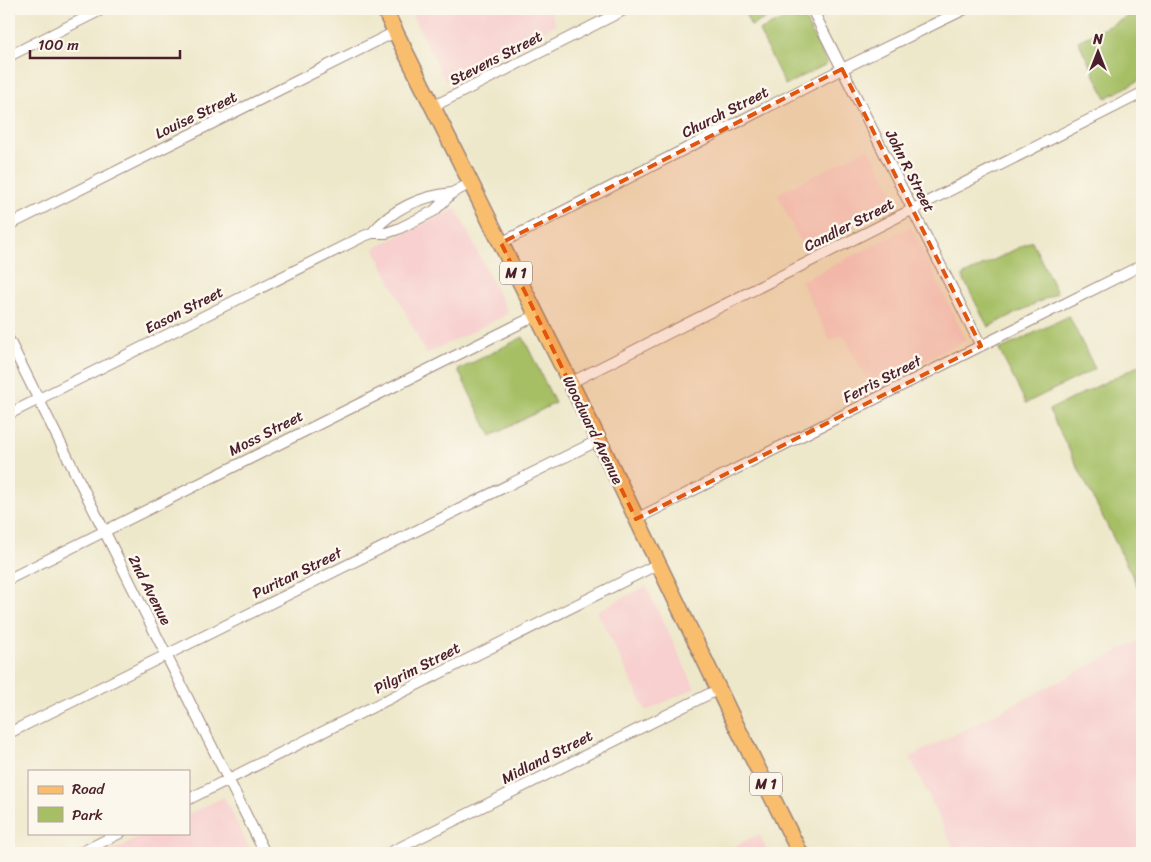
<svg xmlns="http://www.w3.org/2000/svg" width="1151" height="862" viewBox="0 0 1151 862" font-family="Sriracha,sans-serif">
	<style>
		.built { fill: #f7d0cf }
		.green { fill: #a6bf65; stroke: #786f48 }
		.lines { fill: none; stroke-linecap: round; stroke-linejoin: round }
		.minor-casing { stroke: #9c847b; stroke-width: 12 }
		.primary-casing { stroke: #9c847b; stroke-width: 18 }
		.minor { stroke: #fff; stroke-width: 10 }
		.primary { stroke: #f9be6d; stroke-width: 15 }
		.marked { fill: #e0560e; fill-opacity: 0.2; stroke: #e0560e; stroke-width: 4; stroke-dasharray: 10 6; stroke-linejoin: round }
		.labels { text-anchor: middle; stroke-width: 5; stroke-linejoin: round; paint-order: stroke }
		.shield { fill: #fbf7ec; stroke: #7f6065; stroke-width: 1 }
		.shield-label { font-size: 14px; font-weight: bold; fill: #4a1f2b }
		.street-label { font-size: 15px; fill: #4a1f2b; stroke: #fbf7ec }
	</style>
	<rect width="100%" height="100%" fill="#fbf7ec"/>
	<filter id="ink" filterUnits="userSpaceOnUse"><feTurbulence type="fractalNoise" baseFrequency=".02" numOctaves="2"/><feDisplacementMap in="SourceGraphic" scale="10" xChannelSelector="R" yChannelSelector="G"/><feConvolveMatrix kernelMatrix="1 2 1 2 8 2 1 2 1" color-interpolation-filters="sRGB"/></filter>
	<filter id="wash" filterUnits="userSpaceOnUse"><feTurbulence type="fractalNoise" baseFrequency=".0096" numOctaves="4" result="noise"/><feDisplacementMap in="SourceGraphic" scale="20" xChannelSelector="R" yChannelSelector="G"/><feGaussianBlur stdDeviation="1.12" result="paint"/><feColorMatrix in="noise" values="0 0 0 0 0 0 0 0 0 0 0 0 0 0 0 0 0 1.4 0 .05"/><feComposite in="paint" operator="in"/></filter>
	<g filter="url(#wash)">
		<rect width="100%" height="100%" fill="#eee8cb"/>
		<path class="built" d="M409,9h140l7,15 -31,18 -80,39z
			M869,148l29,54 -94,47 -27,-55z
			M456,208l52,106 -82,40 -52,-106z
			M911,227l55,113 -96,47 -26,-52 -14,6 -29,-60z
			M646,586l49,102 -49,23 -49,-100z
			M1142,639v214h-186l-46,-96z
			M224,797l28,56h-144l41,-20h40v-19z
			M759,834l9,19h-47z"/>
		<path class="green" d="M743,9h40l-32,17z
			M801,11l26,53 -42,21 -26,-54z
			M1139,11l3,6v62l-36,19 -28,-57z
			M1032,241l25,52 -69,34 -26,-51z
			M1069,316l26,53 -69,34 -27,-53z
			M523,337l32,66 -64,33 -33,-66z
			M1142,364v231l-93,-185z"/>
	</g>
	<g filter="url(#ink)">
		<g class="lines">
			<g class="minor-casing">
				<path id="minor" d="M812,9l169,337
					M9,56l94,-47
					M432,107l194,-98
					M9,225l386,-193
					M372,233c20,-24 49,-37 80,-40
					M501,243l341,-174 123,-60
					M9,340l256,513
					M570,383l572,-290
					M9,414l355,-178 8,-3h14l12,-4 36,-18 18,-18 19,-10
					M636,519l506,-254
					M9,579l528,-264
					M9,733l590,-293
					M189,799l469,-235
					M80,853l40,-20
					M389,853l330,-164"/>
			</g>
			<g class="primary-casing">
				<path id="primary" d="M384,9l208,417 139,289 69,138"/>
			</g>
			<use href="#minor" class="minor"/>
			<use href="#primary" class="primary"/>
		</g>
	</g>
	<path class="marked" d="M842,69l139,277 -345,173 -135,-276z"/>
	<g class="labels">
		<g class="shield">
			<rect x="500" y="261.5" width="32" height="23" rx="4"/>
			<rect x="750" y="772.5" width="32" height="23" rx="4"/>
		</g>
		<g class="shield-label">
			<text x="516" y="278">M 1</text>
			<text x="766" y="789">M 1</text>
		</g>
		<g class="street-label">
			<text transform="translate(496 58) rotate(-27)" y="5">Stevens Street</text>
			<text transform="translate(725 112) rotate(-27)" y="5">Church Street</text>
			<text transform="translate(196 115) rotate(-26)" y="5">Louise Street</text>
			<text transform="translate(910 171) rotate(63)" y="5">John R Street</text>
			<text transform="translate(849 225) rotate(-27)" y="5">Candler Street</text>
			<text transform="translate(184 310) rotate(-27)" y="5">Eason Street</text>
			<text transform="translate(882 379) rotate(-27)" y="5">Ferris Street</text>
			<text transform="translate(593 430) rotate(64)" y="5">Woodward Avenue</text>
			<text transform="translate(266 433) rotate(-27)" y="5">Moss Street</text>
			<text transform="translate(297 573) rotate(-26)" y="5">Puritan Street</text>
			<text transform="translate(150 590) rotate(63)" y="5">2nd Avenue</text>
			<text transform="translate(417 668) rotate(-27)" y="5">Pilgrim Street</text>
			<text transform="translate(547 757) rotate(-27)" y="5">Midland Street</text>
		</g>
	</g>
	<rect width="1151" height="862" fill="none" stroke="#fbf7ec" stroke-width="30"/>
	<rect x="28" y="770" width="162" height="65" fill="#fbf7ec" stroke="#b4a19f"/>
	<rect x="38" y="786" width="25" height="8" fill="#f9be6d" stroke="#b4a19f"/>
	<text x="72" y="794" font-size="15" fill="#4a1f2b">Road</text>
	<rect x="38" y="807" width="25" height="15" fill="#a6bf65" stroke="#b4a19f"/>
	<text x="72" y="820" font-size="15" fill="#4a1f2b">Park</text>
	<g transform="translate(1098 52)" stroke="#fbf7ec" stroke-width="4" paint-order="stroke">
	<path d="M0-4L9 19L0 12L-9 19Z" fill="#4a1f2b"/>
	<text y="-8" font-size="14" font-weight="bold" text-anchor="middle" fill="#4a1f2b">N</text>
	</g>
	<path d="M30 50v8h150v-8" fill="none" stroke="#4a1f2b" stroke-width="2.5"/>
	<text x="38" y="50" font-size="15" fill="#4a1f2b" stroke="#fbf7ec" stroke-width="4" paint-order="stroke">100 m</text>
</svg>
